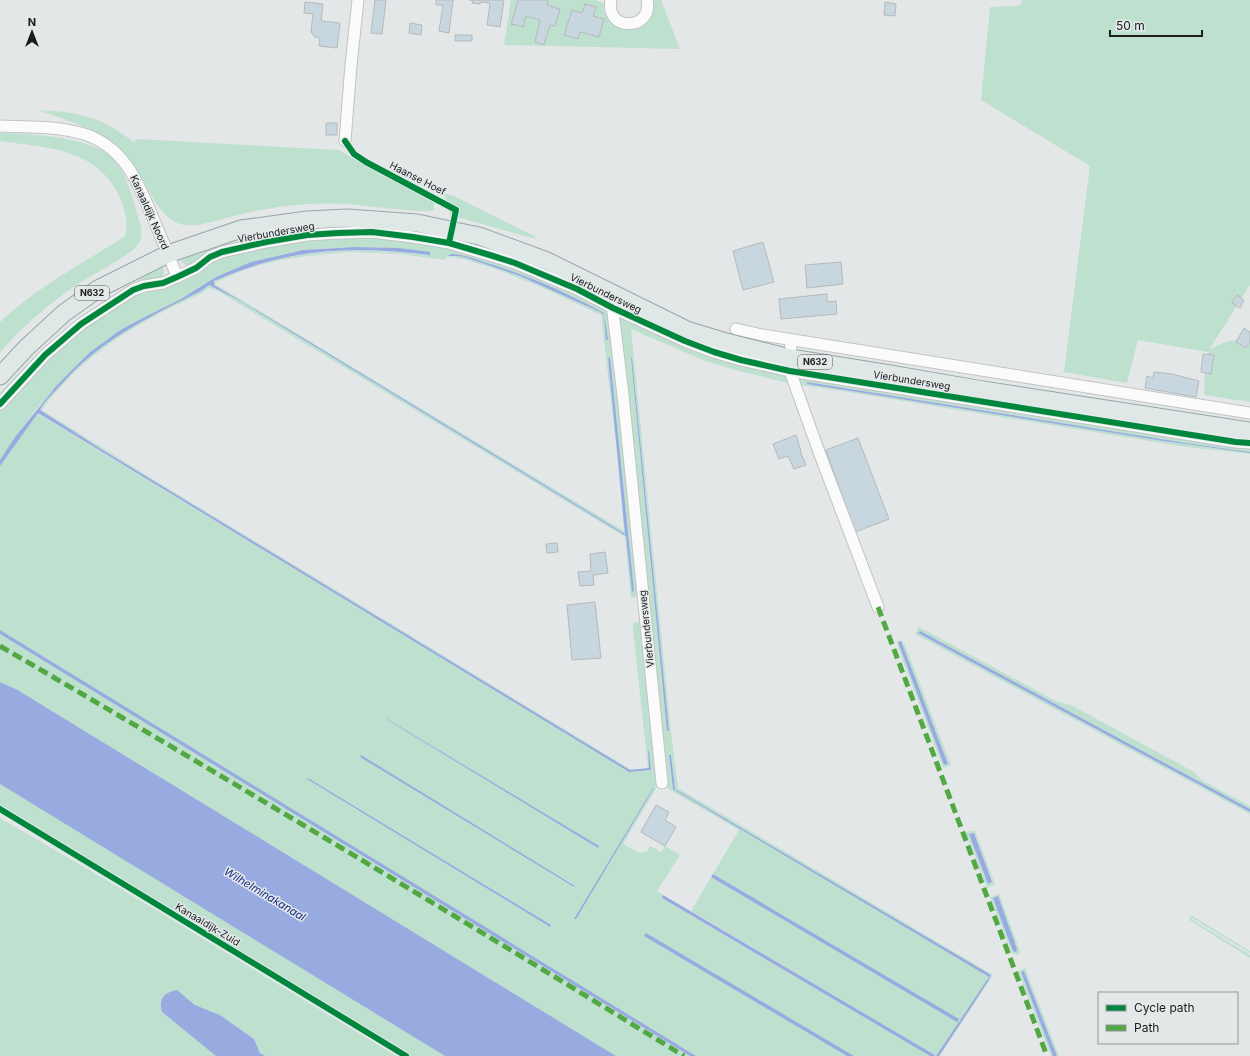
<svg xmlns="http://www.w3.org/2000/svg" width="1250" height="1056" viewBox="0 0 1250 1056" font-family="Inter,sans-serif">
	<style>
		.green { fill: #bee0cf; fill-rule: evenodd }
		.water { fill: #98abe1 }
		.building { fill: #c8d6e0; stroke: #b6b9ba }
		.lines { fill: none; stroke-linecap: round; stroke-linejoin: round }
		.minor-casing { stroke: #c1c4c4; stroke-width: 13 }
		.primary-casing { stroke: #96a6a5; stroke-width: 19 }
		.minor { stroke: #fbfbfc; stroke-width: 11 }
		.primary { stroke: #dfe8e7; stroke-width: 17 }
		.quiet { stroke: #52a943; stroke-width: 5; stroke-dasharray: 10 5; stroke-linecap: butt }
		.cycleway-casing { stroke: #e3e8e9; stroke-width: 8 }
		.cycleway { stroke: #00873e; stroke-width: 6 }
		.labels { text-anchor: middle; stroke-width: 3; stroke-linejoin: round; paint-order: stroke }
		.shield { fill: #e3e8e9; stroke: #56595a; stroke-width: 1 }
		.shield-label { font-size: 9px; font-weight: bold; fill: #1a1c1d }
		.street-label { font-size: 10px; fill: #1a1c1d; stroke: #e3e8e9 }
		.water-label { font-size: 11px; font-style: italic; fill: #1b2c84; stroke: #e3e8e9 }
	</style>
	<rect width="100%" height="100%" fill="#e4e7e8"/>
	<path class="green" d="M511,0h84l9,3c0,3 -1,7 0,9 7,20 42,23 47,1 1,-4 1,-9 1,-13h9l19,49 -176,-4z
		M1023,0h227v285l-41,65 16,-8 25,-5v65l-46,-7 1,-29 3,-14 -70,-12 -11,43 -63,-11 26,-206 -109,-66 9,-93 26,-1 4,-1z
		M38,110c42,2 64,7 97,33l1,-4 203,11 27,16 62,31 6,6v7c-8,4 -73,-5 -88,-6 -30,-2 -62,1 -91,7 -19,4 -38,10 -57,14 -6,0 -12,1 -18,-1 -28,-9 -38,-58 -62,-77 -23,-19 -53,-27 -80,-37z
		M0,133c31,1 96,3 116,29 11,14 16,33 21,51 4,13 9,25 -3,36 -15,12 -33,21 -50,31 -29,19 -62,46 -84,73v-31c35,-33 79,-57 119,-82l6,-4c4,-12 0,-25 -4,-36 -22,-52 -73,-52 -121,-59z
		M443,194l9,1 82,41 2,3 -86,-24 -3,-14z
		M351,226l50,4 46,7 -130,-7 -127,36 -5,-1 -5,-5c39,-15 77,-25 118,-31 18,-2 35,-2 53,-3z
		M373,237l72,9 78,24 89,41 28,281 -4,5 -5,1 -6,-61 -407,-246 -9,-3 -7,5c-63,29 -118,59 -160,117l109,68 479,291 4,1 14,-2 -15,-139v-6l5,-1 6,5 16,160h-3l-34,57 17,9 7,-2 3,-5 11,6 4,-6 15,9 -23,36 6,4 -1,3 268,158h-76l-208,-122 -1,2 202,120h-151l-696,-426v-164l37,-53 592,359 22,-2 -3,-19 1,17 -19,2 -529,-321 -61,-39c4,-8 12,-16 19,-23 39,-46 90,-70 142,-96l8,-6 31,16 386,235 6,55h2l-25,-234 -1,1 17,176 -412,-250 4,-4c72,-32 136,-33 212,-25l-49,-8 -47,1 -30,2 -52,12 -35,15 -35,22 -46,23 -46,31 -32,32 -25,29 -32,46v-50l11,-14 11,-13 55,-51 59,-39 80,-35 86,-19zM350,252l51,2 44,6 2,-3 16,2 36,11 42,17 60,28 16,138 7,78 -409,-247c4,-4 11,-6 17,-9 37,-16 78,-20 118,-23zM451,254c11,0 22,4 33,8 41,12 82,30 120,51l2,27 -2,-25 -4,-3 -80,-36 -56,-19 -8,-1 -5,1zM387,719l212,128 -1,1zM361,756l214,130 -1,1 -213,-130zM308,778l243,147 -9,-3 -234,-143zM653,788h1l-79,131z
		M163,267l1,7 -3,5 -26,6 -135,114v-6c47,-54 98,-93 163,-126z
		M618,314l168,60 6,10 -57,-14 -30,-9 -74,-32 39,394 8,65 315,187 -53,81h-1l52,-80 -316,-187 -4,-34h-2l4,34 316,188 -53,79h-2l1,-1 -244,-144 20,-34 248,142 -246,-145 26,-44 -74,-43zM631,358h1l37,373h-2z
		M800,376l450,71v5l-38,-5 -70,-11 -335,-54v2l350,56 93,13v1l-64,-7 -344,-56 -41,-6 -3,-6z
		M919,627l137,74 17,5 121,66 7,8 49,26v3l-313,-169 -19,-7 332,179v2l-335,-180z
		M0,634l75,45 615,377h-74l-600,-367 -16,-7z
		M901,640l4,5 46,120 -8,3 -44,-118 -2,-8zM901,642l47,121 -4,2 -45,-122z
		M0,784l34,20 411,252h-40l-405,-247z
		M0,818l113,66 283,172h-131l-5,-3 -6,-14 -34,-24 -25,-10 -18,-15 -15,22 54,44h-216z
		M969,831h6l20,53 -8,4 -21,-55zM974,833l18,49 -4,2 -19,-50z
		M999,894l21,57 -1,3 -3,1 -4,-2 -22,-56z
		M1191,915l59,36v2l-58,-35 -1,1 59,36v3l-61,-38z
		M1025,968l34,88h-2l-33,-85 -3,1 32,84h-2l-33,-85z"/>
	<path class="water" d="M355,247l44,1 31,4v3c-77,-9 -142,-7 -213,25l-3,1v4l89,53 322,196 -17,-176 2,-1 24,234 -2,1 -6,-56 -386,-235 -31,-16 -8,6c-52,26 -103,50 -142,96 -7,7 -15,15 -19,23l61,39 529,321 19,-2 -1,-17h1l2,19 -22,2 -591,-359 -38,53v-6l15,-23 42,-52 32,-32 30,-22 16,-9 46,-23 35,-22 35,-15 52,-12z
		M451,254c11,0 22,4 33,8 41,12 82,30 120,51l4,27h-2l-2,-25 -4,-3 -80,-36 -56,-19 -8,-1h-8z
		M631,358h1l37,373h-2z
		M807,382l379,61 64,9v1l-93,-13 -350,-56z
		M0,630l634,388 62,38h-6l-690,-422z
		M920,631l330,178v3l-332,-179z
		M901,641l47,123 -4,1 -46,-123z
		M0,682l16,7 600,367h-171l-445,-272z
		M386,719h1l212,127 -1,2z
		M361,755l214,131 -1,1 -214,-130z
		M669,755h2l4,34 316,186 -4,8 -48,73h-3l53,-79 -316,-188z
		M308,778l243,147 -1,2 -8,-5 -235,-143z
		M653,788h1l-78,131h-2z
		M974,833l18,49 -4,2 -19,-50z
		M713,874l246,145 -2,3 -246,-145z
		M663,895l272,160 -1,1h-4l-268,-158z
		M998,896l19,53 -1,3 -3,-1 -20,-53z
		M646,933l181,107 27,16h-7l-203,-120z
		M1024,971l33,85h-4l-32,-84z
		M177,990l18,15 25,10 24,17 10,7 6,14 5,3h-49l-54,-44c-4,-12 2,-20 15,-22z"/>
	<path class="building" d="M375,0h11l-4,34 -11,-1z
		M436,0h17l-4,33 -10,-2 4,-26h-7z
		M469,0h35l-4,27 -13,-2 3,-22 -9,-1 -1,2 -8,-1 1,-3z
		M518,0h30l-1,5 13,4 -5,17 -5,-1 -6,20 -9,-3 5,-22 -14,-4 -3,11 -10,-3v2l-2,-1z
		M305,2l18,2 -2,17 19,2 -3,25 -18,-2 1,-8 -5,-1 -4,-5 2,-18 -9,-1z
		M885,2l11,2 -1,12 -11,-1z
		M585,4l11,3 -3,9 11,3 -5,18 -19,-5 -2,7 -14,-4 8,-25 10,3z
		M410,23l12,2 -1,10 -12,-2z
		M455,35h17v6h-17z
		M326,123h11v12h-11z
		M763,242l11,40 -31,8 -10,-39z
		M841,262l2,22 -36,4 -2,-23z
		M827,294v8l9,-1 1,13 -56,5 -2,-20z
		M1237,295l7,5 -4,8 -8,-5z
		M1244,328l6,4v10l-4,6 -10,-6z
		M1203,354l11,1 -3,19 -10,-2z
		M1154,372l18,2 27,7 -3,16 -51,-9 2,-12 6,2z
		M796,435l5,16h-1l6,14 -12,4 -6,-13 -9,3 -6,-15z
		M858,438l31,81 -34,13 -29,-82z
		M557,543l1,9 -11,1 -1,-9z
		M605,552l3,21 -15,2 1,10 -14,1 -2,-14 13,-1 -1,-17z
		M595,602l6,56 -29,2 -5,-55z
		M656,805l13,7 -4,8 11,7 -11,19 -24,-14z"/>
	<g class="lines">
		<g class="minor-casing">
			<path id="minor" d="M611,0c-6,33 43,30 36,0
				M0,126c28,1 58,0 84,8 41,13 54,49 69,84 8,20 17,39 24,59
				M345,141l6,-76 7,-65
				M612,304l11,91 39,388
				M736,329l26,6 488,78
				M791,340l-1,31 29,81 59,155
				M0,404l45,-49 36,-31 52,-34 11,-4 19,-3 14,-6 19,-9 14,-11 12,-5 44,-10 41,-7 31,-2 34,-1 41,5 36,6 44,13 22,7 62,26 36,19 72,33 29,11 27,8 49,11 446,71 14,1"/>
		</g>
		<g class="primary-casing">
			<path id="primary" d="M0,376l26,-28 38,-35 34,-24 70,-35 73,-25 66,-9 40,-2 70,5 62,13 68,25 140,69 39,12 64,16 94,15 93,16 273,42"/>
		</g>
		<use href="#minor" class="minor"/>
		<use href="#primary" class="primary"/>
		<path class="quiet" d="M878,607l169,449
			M0,646c230,134 458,271 684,410"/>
		<g class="cycleway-casing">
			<path id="cycleway" d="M345,141l9,13 12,8 90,48 -7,33
				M0,404l45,-49 36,-31 52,-34 11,-4 19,-3 14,-6 19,-9 14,-11 12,-5 44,-10 41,-7 31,-2 34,-1 41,5 36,6 44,13 22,7 62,26 36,19 72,33 29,11 27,8 49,11 446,71 14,1
				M0,809l406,247"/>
		</g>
		<use href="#cycleway" class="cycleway"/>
	</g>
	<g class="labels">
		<g class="shield">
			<rect x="75" y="286" width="34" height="14" rx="3"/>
			<rect x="798" y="355" width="34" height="14" rx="3"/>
		</g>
		<g class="shield-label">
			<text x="92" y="296">N632</text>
			<text x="815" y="365">N632</text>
		</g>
		<g class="street-label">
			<text transform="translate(418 178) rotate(27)" y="4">Haanse Hoef</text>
			<text transform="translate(150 212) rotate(66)" y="4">Kanaaldijk Noord</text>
			<text transform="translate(276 232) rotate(-10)" y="4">Vierbundersweg</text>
			<text transform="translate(606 293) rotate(26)" y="4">Vierbundersweg</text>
			<text transform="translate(912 380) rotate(9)" y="4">Vierbundersweg</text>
			<text transform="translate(646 629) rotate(-96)" y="4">Vierbundersweg</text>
			<text transform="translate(208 924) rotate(31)" y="4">Kanaaldijk-Zuid</text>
		</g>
		<g class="water-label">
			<text transform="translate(265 894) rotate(31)" y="4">Wilhelminakanaal</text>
		</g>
	</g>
	<rect x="1098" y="992" width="140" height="52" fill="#e3e8e9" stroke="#939697"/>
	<rect x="1106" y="1005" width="20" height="6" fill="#00873e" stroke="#939697"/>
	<text x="1134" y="1012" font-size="12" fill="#1a1c1d">Cycle path</text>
	<rect x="1106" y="1025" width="20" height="6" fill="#52a943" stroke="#939697"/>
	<text x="1134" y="1032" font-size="12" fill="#1a1c1d">Path</text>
	<g transform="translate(32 32)" stroke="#e3e8e9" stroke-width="3" paint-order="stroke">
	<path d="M0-3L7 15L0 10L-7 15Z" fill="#1a1c1d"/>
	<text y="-6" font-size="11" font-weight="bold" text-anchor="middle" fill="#1a1c1d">N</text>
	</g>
	<path d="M1110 30v6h92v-6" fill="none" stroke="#1a1c1d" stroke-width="2"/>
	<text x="1116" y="30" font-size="12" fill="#1a1c1d" stroke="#e3e8e9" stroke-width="3" paint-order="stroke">50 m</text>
</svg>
